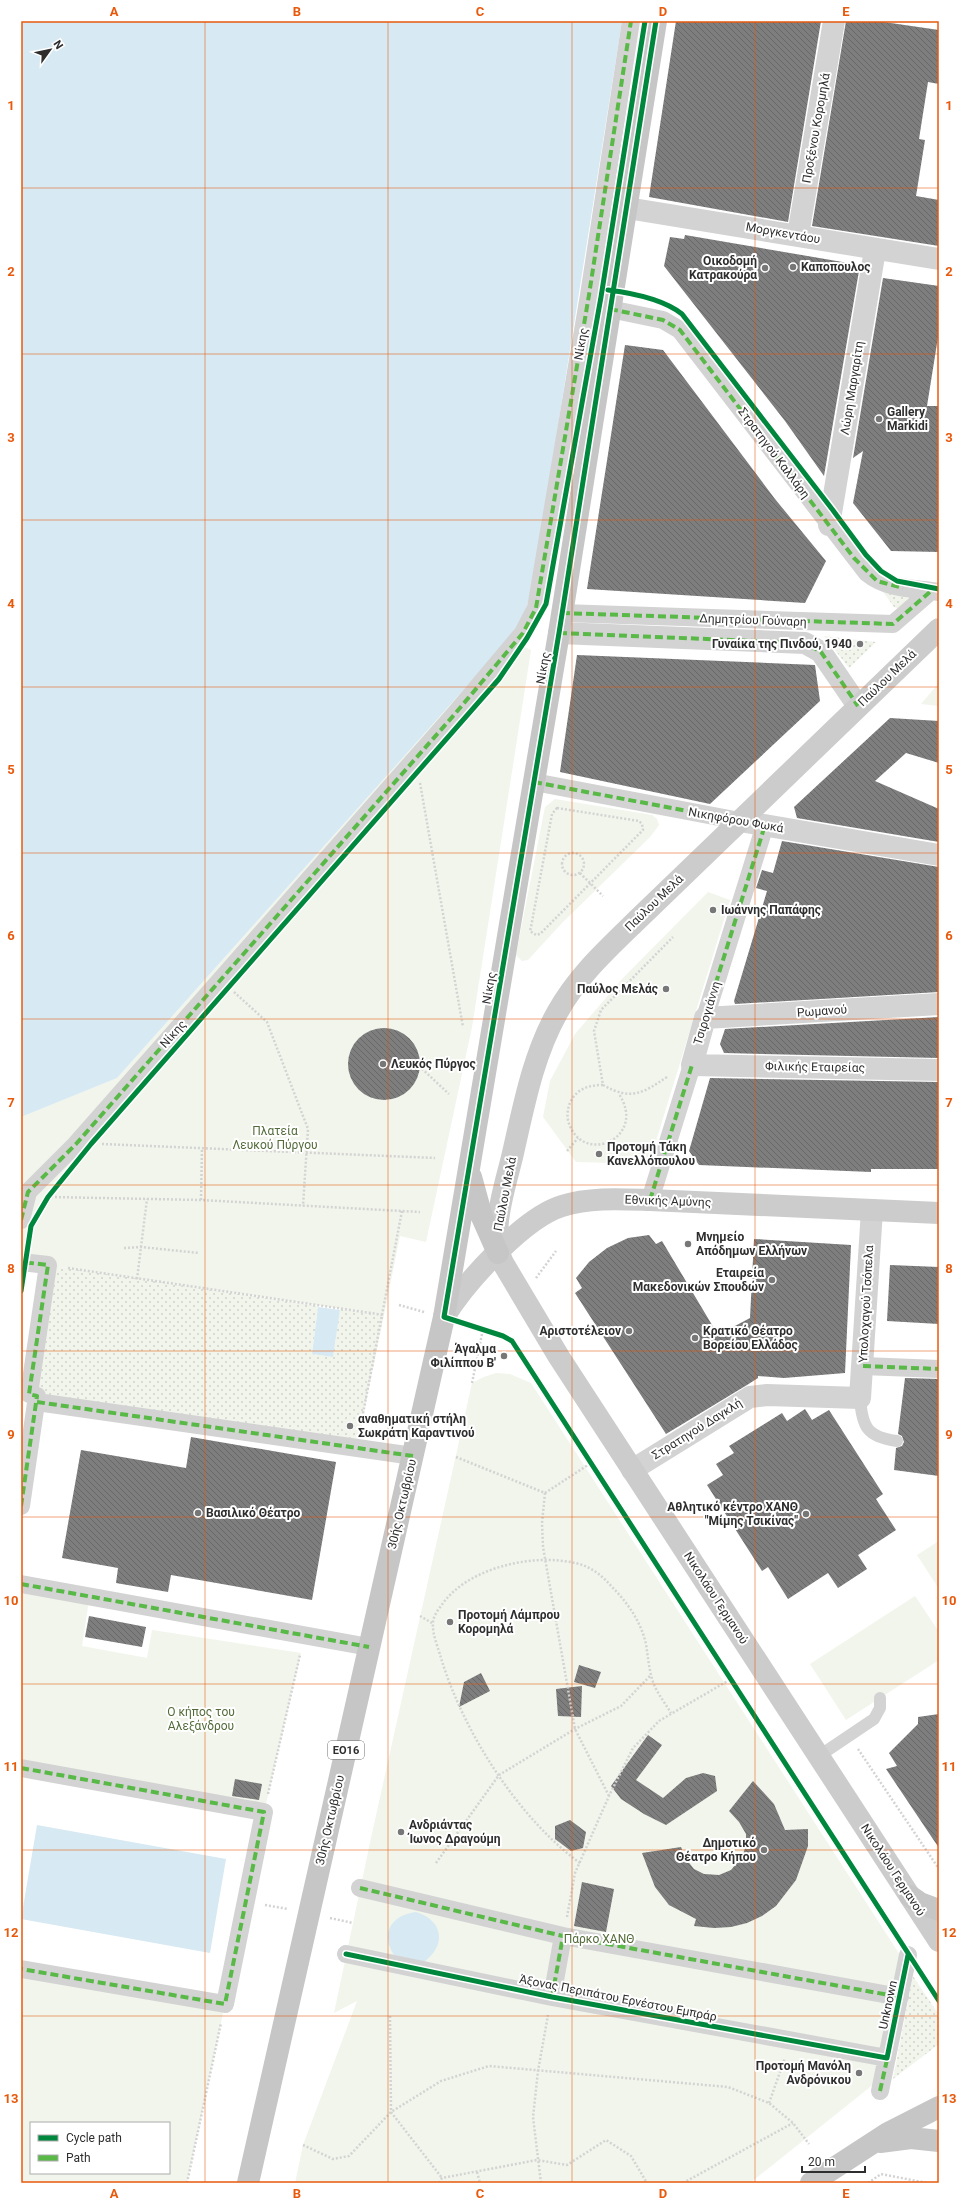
<svg xmlns="http://www.w3.org/2000/svg" width="960" height="2204" viewBox="0 0 960 2204" font-family="Roboto,sans-serif">
	<style>
		.grass { fill: url(#grass-dots) }
		.park { fill: #f1f5eb; fill-rule: evenodd }
		.water { fill: #d7e9f2 }
		.building { fill: url(#building-back-hatch) }
		.lines { fill: none; stroke-linecap: round; stroke-linejoin: round }
		.path { stroke: #d3d3d3; stroke-width: 2.5; stroke-dasharray: 2 2; stroke-linecap: butt }
		.service { stroke: #d3d3d3; stroke-width: 12 }
		.pedestrian { stroke: #d3d3d3; stroke-width: 18 }
		.minor { stroke: #d3d3d3; stroke-width: 22 }
		.secondary { stroke: #ccc; stroke-width: 22 }
		.primary { stroke: #c6c6c6; stroke-width: 22 }
		.quiet { stroke: #58b947; stroke-width: 4; stroke-dasharray: 8 4; stroke-linecap: butt }
		.cycleway-casing { stroke: #fff; stroke-width: 8 }
		.cycleway { stroke: #00873e; stroke-width: 5 }
		.grid { fill: none; stroke: #e8590c; stroke-width: 1; stroke-opacity: 0.55 }
		.poi-dot { fill: #777; stroke: #fff; stroke-width: 1.5 }
		.labels { text-anchor: middle; stroke-width: 4; stroke-linejoin: round; paint-order: stroke }
		.shield { fill: #fff; stroke: #6d6d6d; stroke-width: 1 }
		.shield-label { font-size: 11px; font-weight: bold; fill: #2e2e2e }
		.street-label { font-size: 12px; fill: #2e2e2e; stroke: #fff }
		.poi-label { font-size: 12px; font-weight: bold; fill: #2e2e2e; stroke: #fff; text-anchor: start }
		.park-label { font-size: 12px; fill: #536b39; stroke: #fff }
		.neatline { fill: none; stroke: #e8590c; stroke-width: 1.5 }
		.grid-label { font-size: 13px; text-anchor: middle; font-weight: bold; fill: #e8590c }
	</style>
	<defs>
		<pattern id="grass-dots" width="8" height="8" patternUnits="userSpaceOnUse"><rect width="8" height="8" fill="#f1f5eb"/><path d="M2 2h.1M6 6h.1" fill="none" stroke="#cfd2ca" stroke-width="1.8" stroke-linecap="round"/></pattern>
		<pattern id="building-back-hatch" width="6" height="6" patternUnits="userSpaceOnUse"><rect width="6" height="6" fill="#7e7e7e"/><path d="M-1 5l2 2M0 0l6 6M5-1l2 2" fill="none" stroke="#686868"/></pattern>
	</defs>
	<rect width="100%" height="100%" fill="#fff"/>
	<path class="grass" d="M881,589l35,9 -12,12 -10,-3z
		M824,636l52,6 -27,26z
		M48,1265l270,41 -6,48 21,3 7,-48 44,6 -26,126 -321,-45z
		M913,1976l26,39v29l-46,35z"/>
	<path class="park" d="M507,641l8,1 16,8 -59,377 -46,215 -26,-6 -16,79 -363,-54v-144l96,-39z
		M939,683v23l-18,-2z
		M555,799l97,16 5,4 2,6 -9,12 -88,86 -34,37 -6,1 -6,-6 29,-148z
		M708,892l22,8 -81,264 -73,-2 -33,-45 7,-36 25,-47 48,-56z
		M496,1373l14,1 21,9 369,572 -25,128 -125,100h-455l8,-38 54,-144 -23,12 37,-175 101,-455 12,-6z
		M939,1541v48l-22,-34z
		M21,1589l68,11 -7,46 65,12 5,-28 149,23 -37,159 -243,-44z
		M915,1596l24,36v28l-93,60 -36,-56z
		M21,1969l204,35 -38,179h-166zM31,2123h138v50h-138z"/>
	<path class="water" d="M21,21h601l-90,569 -8,25 -17,26 -390,437 -96,39z
		M318,1307l22,3 -7,47 -21,-3z
		M37,1825l189,34 -16,94 -189,-34z
		M416,1912c27,8 31,33 8,50l-30,-7c-14,-21 -3,-40 22,-43z"/>
	<path class="building" d="M676,21h145l-33,201 -139,-25z
		M846,21h31l62,9v54l-11,-2 -9,57 6,1 -9,56 23,4v46l-127,-20z
		M685,235l175,30 -36,211 -39,-55 -121,-155 6,-29 14,2z
		M883,278l56,8v45l-12,75h12v146l-48,-1 -38,-48 10,-52 -10,7z
		M625,345l38,5 112,149 51,62 -21,42 -218,-14z
		M577,655l238,10 5,36 -110,103 -150,-32z
		M890,718l49,3v42l-33,-10 -31,28 64,28v33l-142,-24 -3,-11z
		M782,841l157,26v125l-204,12 -1,-3 33,-110 -11,-3 6,-18 11,3z
		M939,1017v41l-215,-5 -4,-9 5,-15z
		M348 1064a36 36 0 1 1 72 0a36 36 0 1 1-72 0Z
		M710,1078l229,4v87h-68v3l-172,-7 -10,-14z
		M649,1235l7,9 6,-3 56,94 32,-17 4,-79 97,6 -6,128 -61,5 -26,-2v2l-11,7 -81,49 -91,-141 7,-5 -6,-10 13,-16 18,-14 21,-10z
		M890,1265l49,2v57l-52,-3z
		M905,1378l34,1v97l-45,-6 2,-22 6,-2 2,-4 -2,-6 -4,-2z
		M805,1409l7,11 17,-10 54,84 -7,5 20,31 -38,25 9,14 -29,19 -10,-15 -40,26 -20,-32 -6,4 -55,-86 16,-10 -7,-11 18,-11 -5,-7 53,-33 5,8z
		M191,1437l145,25 -24,138 -141,-25 -3,17 -52,-9 2,-15 -56,-10 19,-108 105,18z
		M89,1616l57,11 -4,20 -57,-10z
		M579,1665l22,7 -6,16 -21,-6z
		M481,1673l9,18 -31,16 5,-25z
		M582,1686l-1,31 -23,-1 -2,-27z
		M939,1714v134l-53,-79 11,-3 -8,-13 29,-29v-7z
		M648,1735l14,10 -26,35 27,18 23,-20 17,-5 12,3 2,15 -51,34 -22,-11 -23,-15 -10,-13z
		M235,1779l27,5 -3,16 -27,-4z
		M753,1781l21,23 11,26 23,-1v17l-12,34 -20,26 -14,10 -15,7 -16,4 -17,1 -20,-2 2,-7 -27,-14 -14,-18 -13,-34 39,-6 5,12 8,10 10,5 15,1 12,-5 11,-13 4,-12v-11l-7,-12 -10,-11z
		M570,1820l16,12 -3,16 -12,3 -16,-12v-13z
		M582,1882l32,7 -8,43 -32,-6z"/>
	<g class="lines">
		<path class="path" d="M420,783l43,244
			M557,808l82,13 3,3 1,6 -103,104 -4,1 -6,-4 1,-4 21,-113z
			M562 864a11 11 0 1 1 22 0a11 11 0 1 1-22 0Z
			M580,873l23,23
			M234,992l33,30 41,107 -5,77
			M419,1066l30,28
			M667,1077c-24,16 -36,24 -64,8l-9,-54 7,-21 72,-73
			M603,1085c-13,0 -24,3 -31,14 -5,8 -6,19 -2,27 16,39 77,11 49,-32
			M102,1144l333,14
			M567,1151l11,-13
			M51,1197l150,3 219,12
			M201,1200l1,-52
			M124,1248l17,-1 58,6
			M68,1268l316,47
			M536,1278l20,-27
			M137,1279l10,-80
			M399,1305l25,7
			M466,1324l44,15 28,40
			M472,1383l11,-54
			M360,1429l42,-218
			M456,1457l89,36 -3,30 1,24 32,182 34,67
			M545,1493l46,-30
			M420,1616l12,7
			M858,1749l81,120
			M268,1794l32,-139
			M436,1863l63,-88 76,-46 46,-23 30,-31
			M580,1863c-62,-45 -117,-132 -139,-205 -3,-11 -9,-24 -8,-35 0,-6 4,-12 8,-17 25,-38 91,-53 134,-43 15,3 27,12 37,24 16,16 29,35 34,57 2,13 3,26 7,38 4,11 12,21 18,31
			M265,1905l23,4
			M567,1917l8,-44 34,-77 24,-48 26,-27 72,-42
			M330,1918l23,5
			M390,2016l1,96 51,66
			M769,2103l16,-45
			M303,2145l30,14 16,-3 42,-44 50,-31 48,-15 239,21 41,16 24,20 16,21
			M477,2172l3,11
			M187,2183l34,-160
			M439,2183l3,-5 95,-18 30,5 39,-25 25,16 16,27
			M541,2183l-8,-66 5,-46 10,-56
			M683,2183l110,-60
			M868,2183l13,-9 46,9"/>
		<path class="service" d="M860,1398c2,29 7,39 37,43
			M819,1756l55,-37 6,-11v-10"/>
		<path class="pedestrian" d="M610,309l53,11 17,10 187,243c21,17 47,15 72,19
			M562,613l331,11 38,-33
			M534,782l206,39
			M705,1018l60,-193
			M650,1200l42,-135
			M21,1220l7,-28 48,-48 378,-429 69,-82 13,-25 53,-313 42,-274
			M21,1262l27,3 -19,129 8,2 -16,110
			M863,1366l76,3
			M37,1402l376,54
			M21,1584l348,63
			M21,1768l243,44 -39,192 -204,-35
			M360,1888l203,48 337,61
			M346,1954l206,43 335,61
			M552,1997l11,-61
			M880,2091l28,-136"/>
		<path class="minor" d="M627,208l312,51
			M798,235l36,-214
			M829,525l46,-275
			M559,633l246,10 16,9 37,54
			M740,821l199,34
			M939,1004l-234,14 -13,47 247,5
			M632,1470l118,-73 17,-2 93,3 12,-188"/>
		<path class="secondary" d="M939,629l-305,294c-28,27 -58,55 -77,90 -24,43 -33,92 -44,140 -7,31 -25,80 -10,110l56,94 380,584
			M444,1317c21,-34 79,-99 118,-111 28,-9 59,-7 88,-6l289,13"/>
		<path class="primary" d="M471,1177l11,40 16,36
			M910,1896l10,7 19,7
			M880,2142l31,-4 28,3
			M248,2183l196,-866 115,-684 97,-612
			M811,2183l77,-50 51,-26"/>
		<path class="quiet" d="M610,309l53,11 17,10 174,228 23,23 26,7
			M562,613l331,11 38,-33
			M559,633l246,10 16,9 37,54
			M534,782l206,39
			M705,1018l60,-193
			M650,1200l42,-135
			M21,1220l7,-28 48,-48 378,-429 69,-82 13,-25 53,-313 42,-274
			M863,1366l76,3
			M37,1402l376,54
			M21,1506l16,-110 -8,-2 19,-129 -26,-3
			M21,1584l348,63
			M21,1768l243,44 -39,192 -204,-35
			M360,1888l203,48 337,61
			M552,1997l11,-61
			M880,2091l8,-36"/>
		<g class="cycleway-casing">
			<path id="cycleway" d="M656,21l-97,612 -115,684 59,19 9,5 427,660
				M608,290c24,3 55,9 74,24l150,195 34,46 15,16 16,10 42,8
				M21,1291l10,-65 17,-29 43,-53 408,-465 28,-41 19,-34 55,-307 44,-276
				M346,1954l206,43 335,61 21,-103"/>
		</g>
		<use href="#cycleway" class="cycleway"/>
	</g>
	<path class="grid" d="M205,21v2162M388,21v2162M572,21v2162M755,21v2162M21,188h918M21,354h918M21,520h918M21,687h918M21,853h918M21,1019h918M21,1185h918M21,1351h918M21,1517h918M21,1684h918M21,1850h918M21,2016h918"/>
	<g class="poi-dot">
		<circle cx="793" cy="267" r="4"/>
		<circle cx="765" cy="268" r="4"/>
		<circle cx="879" cy="419" r="4"/>
		<circle cx="860" cy="644" r="4"/>
		<circle cx="713" cy="910" r="4"/>
		<circle cx="666" cy="989" r="4"/>
		<circle cx="383" cy="1064" r="4"/>
		<circle cx="599" cy="1154" r="4"/>
		<circle cx="688" cy="1244" r="4"/>
		<circle cx="772" cy="1280" r="4"/>
		<circle cx="629" cy="1331" r="4"/>
		<circle cx="695" cy="1338" r="4"/>
		<circle cx="504" cy="1356" r="4"/>
		<circle cx="350" cy="1426" r="4"/>
		<circle cx="198" cy="1513" r="4"/>
		<circle cx="806" cy="1514" r="4"/>
		<circle cx="450" cy="1622" r="4"/>
		<circle cx="401" cy="1832" r="4"/>
		<circle cx="764" cy="1850" r="4"/>
		<circle cx="859" cy="2073" r="4"/>
	</g>
	<g class="labels">
		<rect class="shield" x="328" y="1741" width="36" height="18" rx="3"/>
		<g class="shield-label">
			<text x="346" y="1754">ΕΟ16</text>
		</g>
		<g class="street-label">
			<text transform="translate(816 128) rotate(-80)" y="4">Προξένου Κορομηλά</text>
			<text transform="translate(783 233) rotate(10)" y="4">Μοργκεντάου</text>
			<text transform="translate(581 344) rotate(-80)" y="4">Νίκης</text>
			<text transform="translate(852 388) rotate(-81)" y="4">Λώρη Μαργαρίτη</text>
			<text transform="translate(774 453) rotate(53)" y="4">Στρατηγού Καλλάρη</text>
			<text transform="translate(753 620) rotate(2)" y="4">Δημητρίου Γούναρη</text>
			<text transform="translate(543 668) rotate(-80)" y="4">Νίκης</text>
			<text transform="translate(887 678) rotate(-44)" y="4">Παύλου Μελά</text>
			<text transform="translate(736 820) rotate(10)" y="4">Νικηφόρου Φωκά</text>
			<text transform="translate(654 903) rotate(-44)" y="4">Παύλου Μελά</text>
			<text transform="translate(489 988) rotate(-80)" y="4">Νίκης</text>
			<text transform="translate(822 1011) rotate(-4)" y="4">Ρωμανού</text>
			<text transform="translate(707 1013) rotate(-73)" y="4">Τσιρογιάννη</text>
			<text transform="translate(173 1034) rotate(-48)" y="4">Νίκης</text>
			<text transform="translate(815 1067) rotate(1)" y="4">Φιλικής Εταιρείας</text>
			<text transform="translate(505 1194) rotate(-79)" y="4">Παύλου Μελά</text>
			<text transform="translate(668 1201) rotate(2)" y="4">Εθνικής Αμύνης</text>
			<text transform="translate(866 1304) rotate(-87)" y="4">Υπολοχαγού Τσόπελα</text>
			<text transform="translate(697 1429) rotate(-32)" y="4">Στρατηγού Δαγκλή</text>
			<text transform="translate(402 1504) rotate(-77)" y="4">30ής Οκτωβρίου</text>
			<text transform="translate(716 1598) rotate(57)" y="4">Νικολάου Γερμανού</text>
			<text transform="translate(330 1820) rotate(-77)" y="4">30ής Οκτωβρίου</text>
			<text transform="translate(893 1870) rotate(57)" y="4">Νικολάου Γερμανού</text>
			<text transform="translate(618 1998) rotate(11)" y="4">Άξονας Περιπάτου Ερνέστου Εμπράρ</text>
			<text transform="translate(888 2005) rotate(-78)" y="4">Unknown</text>
		</g>
		<g class="poi-label">
			<text x="757" y="265" text-anchor="end">Οικοδομή<tspan x="757" dy="14">Κατρακούρα</tspan></text>
			<text x="801" y="271">Καποπουλος</text>
			<text x="887" y="416">Gallery<tspan x="887" dy="14">Markidi</tspan></text>
			<text x="852" y="648" text-anchor="end">Γυναίκα της Πινδού, 1940</text>
			<text x="721" y="914">Ιωάννης Παπάφης</text>
			<text x="658" y="993" text-anchor="end">Παύλος Μελάς</text>
			<text x="391" y="1068">Λευκός Πύργος</text>
			<text x="607" y="1151">Προτομή Τάκη<tspan x="607" dy="14">Κανελλόπουλου</tspan></text>
			<text x="696" y="1241">Μνημείο<tspan x="696" dy="14">Απόδημων Ελλήνων</tspan></text>
			<text x="764" y="1277" text-anchor="end">Εταιρεία<tspan x="764" dy="14">Μακεδονικών Σπουδών</tspan></text>
			<text x="621" y="1335" text-anchor="end">Αριστοτέλειον</text>
			<text x="703" y="1335">Κρατικό Θέατρο<tspan x="703" dy="14">Βορείου Ελλάδος</tspan></text>
			<text x="496" y="1353" text-anchor="end">Άγαλμα<tspan x="496" dy="14">Φιλίππου Β'</tspan></text>
			<text x="358" y="1423">αναθηματική στήλη<tspan x="358" dy="14">Σωκράτη Καραντινού</tspan></text>
			<text x="798" y="1511" text-anchor="end">Αθλητικό κέντρο ΧΑΝΘ<tspan x="798" dy="14">"Μίμης Τσικίνας"</tspan></text>
			<text x="206" y="1517">Βασιλικό Θέατρο</text>
			<text x="458" y="1619">Προτομή Λάμπρου<tspan x="458" dy="14">Κορομηλά</tspan></text>
			<text x="409" y="1829">Ανδριάντας<tspan x="409" dy="14">Ίωνος Δραγούμη</tspan></text>
			<text x="756" y="1847" text-anchor="end">Δημοτικό<tspan x="756" dy="14">Θέατρο Κήπου</tspan></text>
			<text x="851" y="2070" text-anchor="end">Προτομή Μανόλη<tspan x="851" dy="14">Ανδρόνικου</tspan></text>
		</g>
		<g class="park-label">
			<text x="275" y="1135">Πλατεία<tspan x="275" dy="14">Λευκού Πύργου</tspan></text>
			<text x="201" y="1716">Ο κήπος του<tspan x="201" dy="14">Αλεξάνδρου</tspan></text>
			<text x="599" y="1943">Πάρκο ΧΑΝΘ</text>
		</g>
	</g>
	<rect width="960" height="2204" fill="none" stroke="#ffffff" stroke-width="44"/>
	<rect x="30" y="2122" width="140" height="52" fill="#ffffff" stroke="#ababab"/>
	<rect x="38" y="2135" width="20" height="6" fill="#00873e" stroke="#ababab"/>
	<text x="66" y="2142" font-size="12" fill="#2e2e2e">Cycle path</text>
	<rect x="38" y="2155" width="20" height="6" fill="#58b947" stroke="#ababab"/>
	<text x="66" y="2162" font-size="12" fill="#2e2e2e">Path</text>
	<g transform="translate(50 50) rotate(57)" stroke="#ffffff" stroke-width="3" paint-order="stroke">
	<path d="M0-3L7 15L0 10L-7 15Z" fill="#2e2e2e"/>
	<text y="-6" font-size="11" font-weight="bold" text-anchor="middle" fill="#2e2e2e">N</text>
	</g>
	<path d="M802 2166v6h63v-6" fill="none" stroke="#2e2e2e" stroke-width="2"/>
	<text x="808" y="2166" font-size="12" fill="#2e2e2e" stroke="#ffffff" stroke-width="3" paint-order="stroke">20 m</text>
	<rect x="22" y="22" width="916" height="2160" class="neatline"/>
	<g class="grid-label">
		<text x="114" y="16">A</text>
		<text x="297" y="16">B</text>
		<text x="480" y="16">C</text>
		<text x="663" y="16">D</text>
		<text x="846" y="16">E</text>
		<text x="11" y="110">1</text>
		<text x="949" y="110">1</text>
		<text x="11" y="276">2</text>
		<text x="949" y="276">2</text>
		<text x="11" y="442">3</text>
		<text x="949" y="442">3</text>
		<text x="11" y="608">4</text>
		<text x="949" y="608">4</text>
		<text x="11" y="774">5</text>
		<text x="949" y="774">5</text>
		<text x="11" y="940">6</text>
		<text x="949" y="940">6</text>
		<text x="11" y="1107">7</text>
		<text x="949" y="1107">7</text>
		<text x="11" y="1273">8</text>
		<text x="949" y="1273">8</text>
		<text x="11" y="1439">9</text>
		<text x="949" y="1439">9</text>
		<text x="11" y="1605">10</text>
		<text x="949" y="1605">10</text>
		<text x="11" y="1771">11</text>
		<text x="949" y="1771">11</text>
		<text x="11" y="1937">12</text>
		<text x="949" y="1937">12</text>
		<text x="11" y="2103">13</text>
		<text x="949" y="2103">13</text>
		<text x="114" y="2198">A</text>
		<text x="297" y="2198">B</text>
		<text x="480" y="2198">C</text>
		<text x="663" y="2198">D</text>
		<text x="846" y="2198">E</text>
	</g>
</svg>
